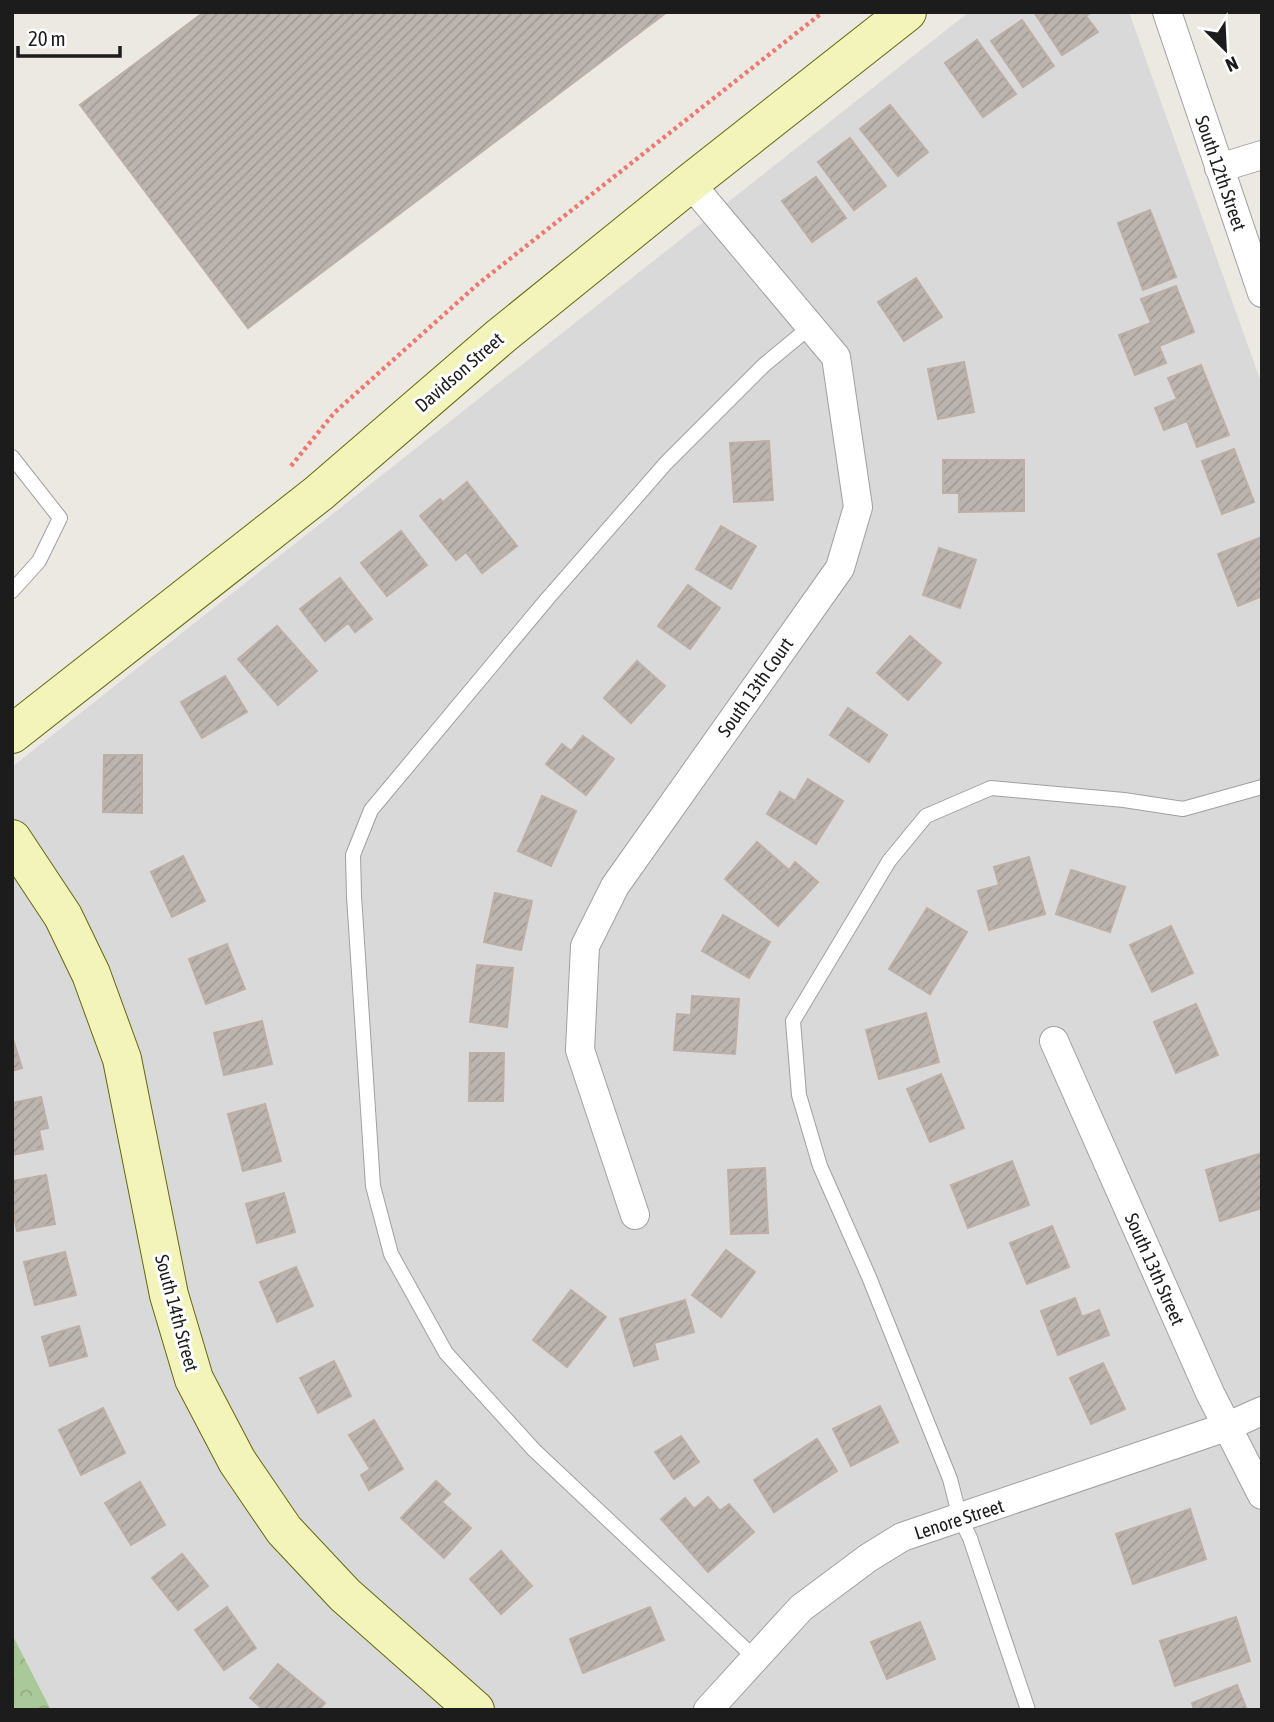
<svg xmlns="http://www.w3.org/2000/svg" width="1274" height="1722" viewBox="0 0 1274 1722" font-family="'Asap Condensed',sans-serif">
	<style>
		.residential { fill: #dad9d9 }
		.forest { fill: url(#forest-crowns) }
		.building { fill: url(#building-hatch); stroke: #bdafa6; stroke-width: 2 }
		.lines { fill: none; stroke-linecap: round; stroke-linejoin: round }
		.lane-casing { stroke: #a0a0a0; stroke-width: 16 }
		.street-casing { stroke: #a0a0a0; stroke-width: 30 }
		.secondary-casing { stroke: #63690d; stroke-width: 40 }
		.path { stroke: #ee7971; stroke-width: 4.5; stroke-dasharray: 3.5 3.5; stroke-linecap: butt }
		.lane { stroke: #fff; stroke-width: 14 }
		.street { stroke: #fff; stroke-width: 28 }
		.secondary { stroke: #f3f4b9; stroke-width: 38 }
		.labels { text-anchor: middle; stroke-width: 6; stroke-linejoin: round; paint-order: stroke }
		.street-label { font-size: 19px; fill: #1c1c1c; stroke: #fff }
	</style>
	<defs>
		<pattern id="forest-crowns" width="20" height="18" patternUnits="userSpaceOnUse" patternTransform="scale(1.75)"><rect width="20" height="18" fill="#aac99a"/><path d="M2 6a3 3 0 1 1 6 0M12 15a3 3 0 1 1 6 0" fill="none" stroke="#92ac84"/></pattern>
		<pattern id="building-hatch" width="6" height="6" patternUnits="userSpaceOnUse" patternTransform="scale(1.75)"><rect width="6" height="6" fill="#bcb4af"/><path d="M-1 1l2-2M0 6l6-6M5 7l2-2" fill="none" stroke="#a19a96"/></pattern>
	</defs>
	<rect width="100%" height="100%" fill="#ece9e2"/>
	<path class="residential" d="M969,12h160l133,373v1325h-1211l-39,-76v-867z"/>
	<path class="forest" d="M12,1634l39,76h-39z"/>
	<path class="building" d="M204,12h463l-419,316 -168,-223z
		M1034,12h58l-6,4 12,16 -36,23z
		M1022,20l32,46 -31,21 -32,-46z
		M977,40l39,54 -33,23 -38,-54z
		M890,105l38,47 -30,24 -38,-47z
		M850,138l36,48 -32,24 -36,-48z
		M816,177l30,41 -34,24 -30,-41z
		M1150,210l26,67 -33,13 -25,-67z
		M916,278l26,39 -38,24 -26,-39z
		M1176,286l18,46 -35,14 7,17 -31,12 -16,-40 32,-12 -10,-24z
		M964,362l10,50 -36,7 -10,-50z
		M1201,365l28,70 -32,12 -10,-26 -23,9 -9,-22 22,-9 -9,-21z
		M769,441l4,59 -39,2 -4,-59z
		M1234,449l20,53 -32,12 -20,-53z
		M943,460h81v51l-65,1v-19h-16z
		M467,482l50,64 -35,27 -16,-21 -10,8 -36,-44 20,-17 3,3z
		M721,526l35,20 -25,43 -35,-20z
		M401,531l26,34 -40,31 -26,-33z
		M1262,537v59l-24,10 -20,-52z
		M939,548l37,12 -16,48 -37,-13z
		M340,578l32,41 -17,13 -7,-9 -23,18 -25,-32z
		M688,585l32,23 -30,41 -32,-23z
		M277,626l40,45 -39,34 -40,-46z
		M910,636l31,27 -33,37 -31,-27z
		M637,661l28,25 -34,37 -27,-25z
		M225,676l22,36 -45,26 -21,-36z
		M848,708l39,27 -18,27 -39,-27z
		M583,736l31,23 -28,36 -40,-31 16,-20 9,7z
		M104,755h38v58l-39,-1z
		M808,779l35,22 -27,43 -49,-30 13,-22 15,9z
		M542,796l34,15 -25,55 -33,-15z
		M757,842l32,28 6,-8 23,20 -40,44 -53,-47z
		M183,856l22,45 -33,16 -21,-45z
		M1029,857l16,57 -56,16 -11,-39 21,-6 -5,-18z
		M1071,870l54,17 -15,45 -54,-18z
		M495,893l37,8 -11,49 -37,-8z
		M927,908l40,24 -37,62 -41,-25z
		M723,915l47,27 -21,36 -47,-27z
		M1171,926l22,47 -41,19 -22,-47z
		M227,944l18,45 -39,15 -17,-45z
		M477,965l36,3 -6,59 -37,-5z
		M692,996l47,3 -4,55 -61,-4 3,-36 14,1z
		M1196,1004l22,51 -42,18 -22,-51z
		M926,1013l13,49 -60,17 -13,-49z
		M262,1021l10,43 -48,11 -10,-42z
		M12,1036l10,32 -10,3z
		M470,1053h34l-1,48h-34z
		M941,1074l23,54 -34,14 -23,-53z
		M41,1097l7,31 -9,2 4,19 -31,6v-52z
		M265,1104l16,57 -38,10 -15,-57z
		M1262,1153v55l-42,13 -14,-51z
		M1012,1161l17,44 -61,23 -17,-43z
		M765,1168l3,65 -37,1 -3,-64z
		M46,1175l9,49 -38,7 -5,-26v-24z
		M284,1193l11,39 -38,11 -11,-39z
		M1052,1226l17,41 -42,17 -17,-41z
		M726,1250l29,22 -34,45 -29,-22z
		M65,1252l11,43 -41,10 -11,-43z
		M296,1267l17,39 -36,16 -17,-40z
		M571,1290l35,27 -39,50 -34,-27z
		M1075,1298l7,19 17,-7 10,25 -51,20 -17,-44z
		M685,1300l9,32 -40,11 4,16 -24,7 -14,-47z
		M79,1326l8,30 -37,10 -8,-29z
		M334,1361l17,35 -33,17 -18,-35z
		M1103,1363l22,46 -34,15 -21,-46z
		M880,1406l18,36 -47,24 -18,-37z
		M103,1408l22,45 -44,22 -22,-45z
		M374,1420l29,49 -34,21 -8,-15 9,-6 -21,-34z
		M681,1436l18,26 -25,17 -19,-27z
		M817,1439l20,32 -63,41 -20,-32z
		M436,1481l14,13 -8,8 29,26 -27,30 -43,-40z
		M140,1482l25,43 -34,20 -26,-42z
		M708,1497l12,14 9,-7 25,28 -46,40 -47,-53 24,-21 9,11z
		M1190,1509l16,50 -73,25 -17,-50z
		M501,1551l31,35 -31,28 -31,-35z
		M182,1554l26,32 -30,24 -26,-32z
		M227,1607l29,41 -32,22 -29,-40z
		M650,1607l14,33 -81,33 -13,-34z
		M1236,1617l14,44 -75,25 -15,-45z
		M920,1622l15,37 -48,20 -16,-37z
		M278,1664l47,39 -6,7h-55l-14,-12z
		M1237,1685l10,25h-53l-2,-7z"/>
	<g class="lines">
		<g class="lane-casing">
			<path id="lane" d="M12,457l48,61 -21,43 -27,30
				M756,1659l-222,-209 -88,-97 -55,-99 -18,-68 -19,-290 -1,-41 18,-45 177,-212 118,-135 98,-98 46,-38
				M1028,1710l-58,-172 -10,-20 -10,-39 -81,-202 -49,-111 -21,-71 -6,-74 96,-160 37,-45 65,-28 133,12 59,9 79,-22"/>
		</g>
		<g class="street-casing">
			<path id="street" d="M1167,12l95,281
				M1219,168l43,-13
				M1054,1041l156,352 52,102
				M635,1215l-55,-165 5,-104 30,-60 225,-318 18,-61 -22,-150 -146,-174
				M708,1710l93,-102 67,-50 34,-21 324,-110 36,-16"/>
		</g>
		<g class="secondary-casing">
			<path id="secondary" d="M12,734l307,-241 182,-157 189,-153 217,-171
				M12,839l51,77 28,58 31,85 47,236 25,84 43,82 47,69 61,65 130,115"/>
		</g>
		<path class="path" d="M291,466l43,-53 144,-129 345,-272"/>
		<use href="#lane" class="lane"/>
		<use href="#street" class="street"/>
		<use href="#secondary" class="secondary"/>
	</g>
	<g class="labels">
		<g class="street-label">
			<text transform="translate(1221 173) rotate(71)" y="7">South 12th Street</text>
			<text transform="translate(459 372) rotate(-41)" y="7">Davidson Street</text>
			<text transform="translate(755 687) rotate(-55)" y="7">South 13th Court</text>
			<text transform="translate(1155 1269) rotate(66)" y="7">South 13th Street</text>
			<text transform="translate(177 1313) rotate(75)" y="7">South 14th Street</text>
			<text transform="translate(959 1519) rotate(-18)" y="7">Lenore Street</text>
		</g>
	</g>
	<rect width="1274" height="1722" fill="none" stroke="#1c1c1c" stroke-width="28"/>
	<g transform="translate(1225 49) rotate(156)" stroke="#ffffff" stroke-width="5" paint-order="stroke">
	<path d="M0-5L12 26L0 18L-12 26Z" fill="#1c1c1c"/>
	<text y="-10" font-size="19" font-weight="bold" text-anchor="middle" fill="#1c1c1c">N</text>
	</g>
	<path d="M18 46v10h102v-10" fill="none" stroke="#1c1c1c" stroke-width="3.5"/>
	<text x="28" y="46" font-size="21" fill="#1c1c1c" stroke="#ffffff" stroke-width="5" paint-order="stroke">20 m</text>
</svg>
